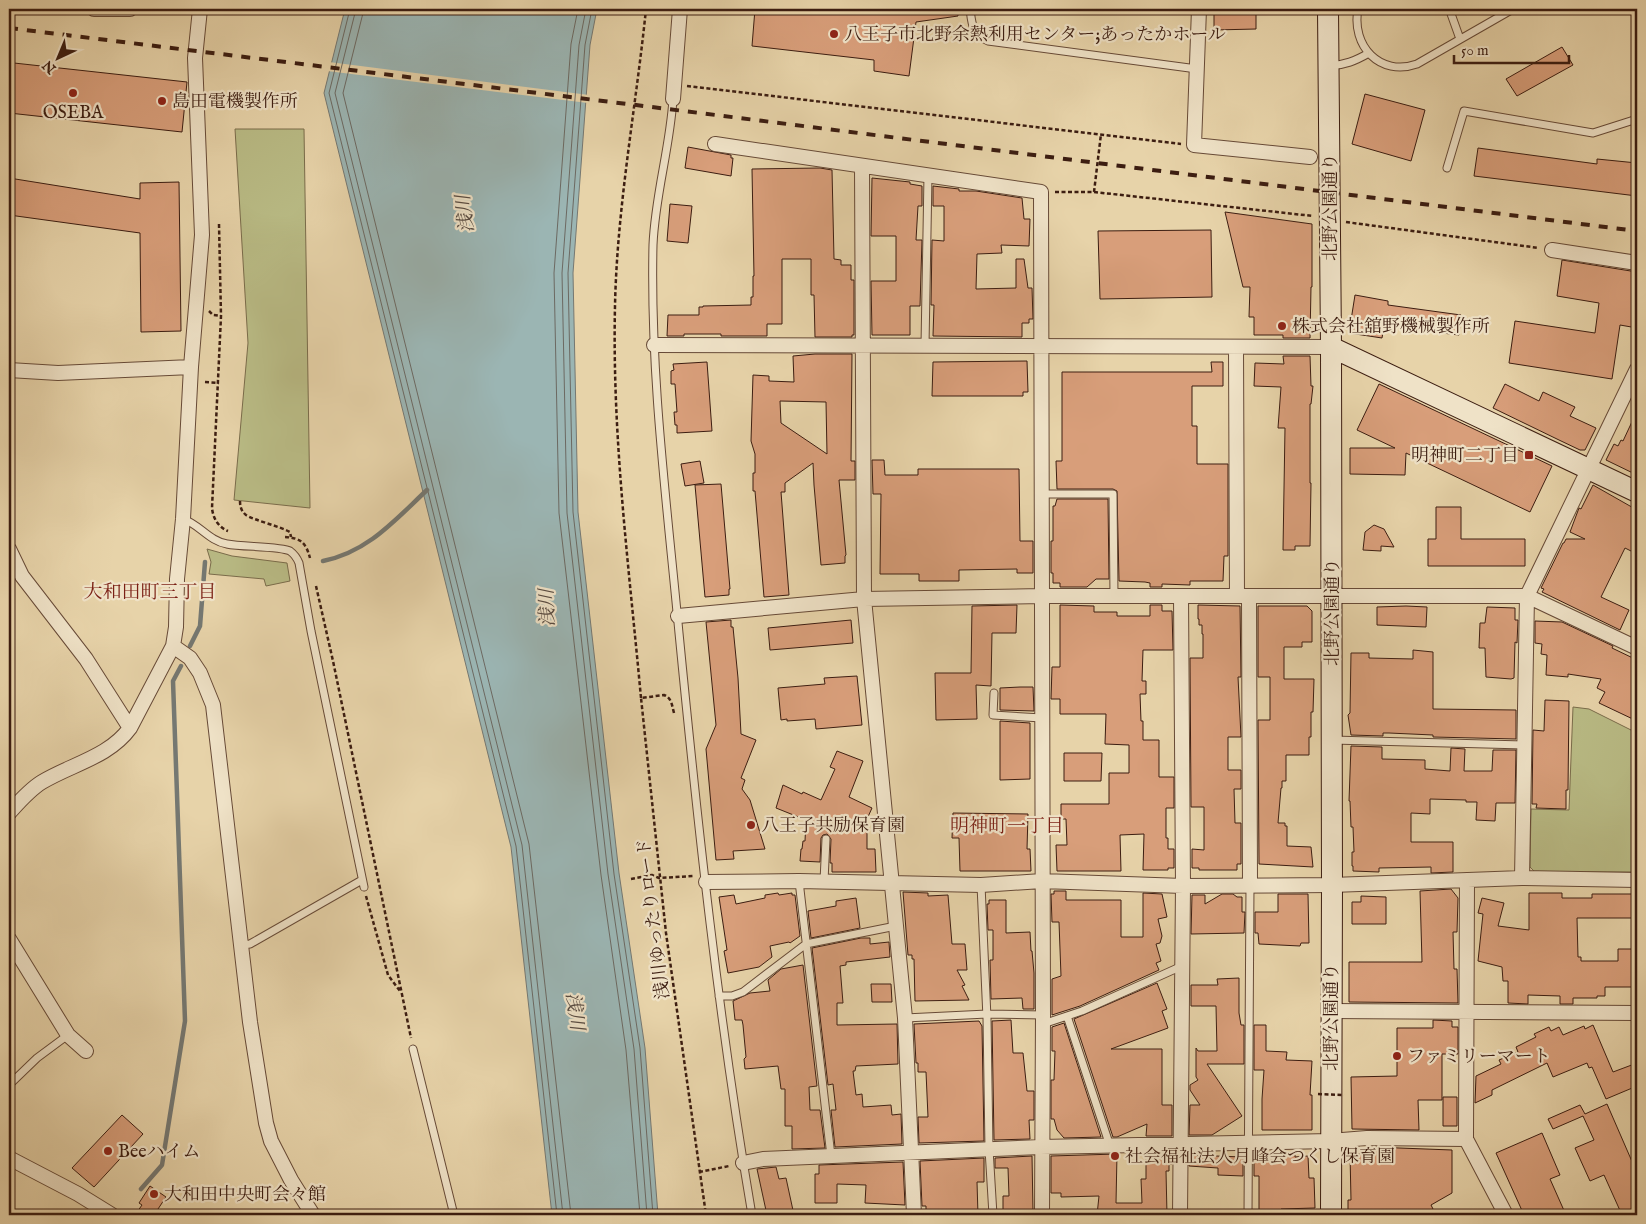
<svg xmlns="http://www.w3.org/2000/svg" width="1646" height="1224" viewBox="0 0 1646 1224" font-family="'IM FELL English','Noto Serif JP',serif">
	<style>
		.green { fill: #b9bb85; stroke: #7a6c4b }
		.water { fill: #9bb5b3; stroke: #757872 }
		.pier { fill: #e7d3a9 }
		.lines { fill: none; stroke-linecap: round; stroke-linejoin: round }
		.shore { stroke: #6c6962; stroke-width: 1 }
		.stream { stroke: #757872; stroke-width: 4.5 }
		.building { fill: #d89e7a; stroke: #3c1d11; fill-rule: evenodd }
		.lane-casing { stroke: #674a37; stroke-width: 9 }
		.street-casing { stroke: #674a37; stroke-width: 16 }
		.secondary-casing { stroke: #3c1d11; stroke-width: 22 }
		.path { stroke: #3c1d11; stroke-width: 2.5; stroke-dasharray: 4 2.5; stroke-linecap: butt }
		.lane { stroke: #efe2c7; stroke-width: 7 }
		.street { stroke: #efe2c7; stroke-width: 14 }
		.secondary { stroke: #efe2c7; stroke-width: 20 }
		.rail { stroke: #3c1d11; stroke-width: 4; stroke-dasharray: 9 9; stroke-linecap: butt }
		.path-bridge { stroke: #3c1d11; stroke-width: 2.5; stroke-dasharray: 4 2.5; stroke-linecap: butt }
		.poi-dot { fill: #8f2418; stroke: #efe2c7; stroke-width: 2 }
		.labels { text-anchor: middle; stroke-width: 4.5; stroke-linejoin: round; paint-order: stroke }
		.poi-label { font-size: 18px; fill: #3c1d11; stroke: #efe2c7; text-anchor: start }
		.street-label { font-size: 18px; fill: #3c1d11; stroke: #efe2c7 }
		.water-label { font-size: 19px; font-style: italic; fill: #584b42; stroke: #efe2c7 }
		.neighbourhood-label { font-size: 19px; fill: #7a1f14; stroke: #efe2c7 }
	</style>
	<rect width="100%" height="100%" fill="#e7d3a9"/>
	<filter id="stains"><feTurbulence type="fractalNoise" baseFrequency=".004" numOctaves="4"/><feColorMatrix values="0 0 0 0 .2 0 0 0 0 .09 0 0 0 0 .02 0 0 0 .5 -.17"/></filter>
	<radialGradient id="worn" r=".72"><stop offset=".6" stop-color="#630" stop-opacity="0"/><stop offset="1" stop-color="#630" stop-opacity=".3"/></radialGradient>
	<path class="green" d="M235,129h69l6,379 -76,-8 14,-157z
		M207,549l25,7 55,7 3,18 -24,5 -2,-7 -55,-5 2,-12z
		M1573,707l16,2 48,24v139h-102l-5,-5 1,-58 38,1z"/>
	<path class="water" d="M345,9h252l-7,36 -17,228 5,239 41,361 26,175 13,167h-106l-41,-368 -187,-754z"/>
	<path class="pier" d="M329,62l260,33 -1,8 -261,-32z"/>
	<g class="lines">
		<path class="shore" d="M350,9l-21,84 187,753 41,369
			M356,9l-21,84 187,752 41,370
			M364,9l-21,84 186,751 42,371
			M578,9l-7,35 -17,229 5,240 42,362 25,175 14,165
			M586,9l-7,36 -17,228 5,240 41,361 26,175 13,166
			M592,9l-7,36 -17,228 5,239 41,362 26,174 13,167"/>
		<path class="stream" d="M323,561c45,-9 72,-41 104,-71
			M190,646l10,-20 5,-64
			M141,1189l21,-24 23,-144 -12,-340 8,-15"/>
	</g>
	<path class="building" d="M755,9h202l1,7 -42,6 -7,54 -35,-5v-11l-122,-14z
		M1214,9h42v20l-42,1z
		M1562,47l11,18 -56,31 -11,-17z
		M14,63l173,19 -5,50 -173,-19z
		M1365,94l60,16 -14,51 -59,-17z
		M688,147l43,8v3h2l-2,18 -46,-8z
		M1478,148l119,16v-5l40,4v33l-163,-20z
		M820,168l12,2 2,89 7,1v5h10v15h3v55h-2v2h-37l-1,-42h-3v-36h-29v65h-15v12h-46v-2h-37v2h-17l1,-21h31v-8h4v-1l48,-1v-8h2v-21h1l-2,-107z
		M9,178l131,21v-16l39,-1 2,149 -40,1 -1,-99 -131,-18z
		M872,178l38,4v2l12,2v20h-4l-2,34h6l-2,66h-10v29h-38l-1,-54h25v-45h-25z
		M933,186l26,3v2h17l46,7 2,21h6l-1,27 -28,-1 1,8 -25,1 -1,35 40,-1v-29h8l4,29h4l1,31h-4v4h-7v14l-89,-1 1,-31h-3l1,-65 12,1v-35h-11z
		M670,204l22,2 -4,37 -21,-2z
		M1225,212l87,12v63h-1l-1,51h-27v-3h-29v-18h-5l1,-30h-7z
		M1211,230l1,67 -112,2 -2,-68z
		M1562,260l75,12v56l-17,-3 -8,54 -103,-16 6,-42 80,12 4,-30 -42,-7z
		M1355,295l33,6v4l73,10 -2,20 -75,-9 -2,12 -33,-5z
		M815,354h37l-1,107h4v19h-16l7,75 -1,1v7l-24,2 -7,-80 -1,-22 -28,20v9h-4l8,103 -25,2 -9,-106h-2v-18h2v-19l-4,-13 2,-66 16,1v5l25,1 -1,-26zM780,401l46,1 1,52 -46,-31z
		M1283,356h27l1,30h2l-2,18h-1v79h1l-1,63h-15v4h-12l2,-122h-7l3,-41 -27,-1 1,-23 29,1z
		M1027,361l1,31h-5v4h-91l1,-34z
		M707,362l5,69 -35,2v-8h-2l-1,-13h3l-2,-28h-4v-13l3,-1 -1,-6z
		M1211,362h12v24h-31v40h5v38h31v92h-4l-1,25h-33v4l-28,-1v3h-12v-4l-5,-1 -26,-1 -2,-90 -4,-2h-56l-1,-28h6v-89h150z
		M1379,384l173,82 -22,46 -124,-59 -1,22 -55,-1v-26h45l-38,-18z
		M1505,384l34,17 4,-9 32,15 -5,9 26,12 -11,22h-5l-21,-10 -66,-32z
		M1637,411v64l-31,-15 8,-16 4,2 3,-6 2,1z
		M872,460h12l1,15h33v-6h101l1,72h13v32h-16v-4l-58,1v11h-40v-7h-39l1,-80h-8z
		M700,461l4,22 -19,3 -4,-22z
		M721,484l9,105h-1v6l-24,2 -10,-112z
		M1593,485l44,25v44l-12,-6 -24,49 28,13 -9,20 -78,-38 2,-3 -3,-1 22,-45h1l2,-4h19l-15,-7 9,-24 2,1z
		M1057,499h51l1,80h-13l-9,8h-27v-4h-7v-10h-2v-32h2v-35h2z
		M1436,507h25v32h64v27h-97v-27h8z
		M1374,525l10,4 10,18 -13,-1v5l-18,-1 2,-18z
		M1017,605l-1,28h-24l-1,53 -15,-1 1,34 -41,1 -1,-47h36l1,-67z
		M1060,605l34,1v6h23v4h33v-11h12v6h10l1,39h-30l-1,31h4v13h-6l1,27h2v19h16v37h15v31h-8v30h2v11h6v19h-6v2h-25l1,-36 -24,1 1,36h-64l-1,-26h11l-1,-26h-5v-15h48v-31h20v-28l-24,-1 1,-30h-46v-15h-9l1,-32h8z
		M1198,605l42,1 1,71h-3l3,60h-13v33h13v19h-7l1,34h6v41h-4v6h-38v-2h-7v-19l12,1v-43h-13l-1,-149h13v-24h-1v-9h-3v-6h-1z
		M1258,606h49l5,5v31h-10v5h-18v32h30l-1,33h-2v25h-2v18h-23v26h-4v7h-1l-3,35h7v3h2v20l24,1 2,20 -54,-3 -1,-144h12v-43h-12z
		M1406,606l21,1 -1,20 -49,-2v-18z
		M1487,607l28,1v12h3l-1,23 -2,-1 -1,36 -3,1 -25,-2 -1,-29h-6l1,-25h5z
		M731,620v7h2l5,51 3,56 15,6 -15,38 4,2 -3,9 8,11 15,49 -32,2 1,8 -18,1 -10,-111 10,-24 -10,-103z
		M851,620l2,23 -83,7 -2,-22z
		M1535,621l27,1 51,24 -1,2 25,12v61l-38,-18 6,-11 -8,-4 4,-9 -33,-5v3l-22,-2 1,-20 -6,-1 1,-10 -7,-1z
		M1413,650l20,2v57l83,1v29l-83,-2v-2l-44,-2h-6v3l-32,-1 -3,-20 2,-2 1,-60h18v5l44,1z
		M857,676l5,49 -46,4 -1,-10 -28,2v-2l-6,1 -3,-32 47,-4 -1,-6z
		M1020,687h13l1,24 -34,-1v-22z
		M1545,700l24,1 -1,89h-2v19l-30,-1 1,-4h-5l1,-74 11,1z
		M1000,721l30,2v56l-30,1z
		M1351,746l31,1v12l43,1v9l25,2 1,-23 14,1 -1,22h28l1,-21h23l-1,53h-19l-1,18 -19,-1 1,-18h-11v-2l-36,-1v15l-19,-1v29h42v30l-22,1v-6l-52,1v4l-26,-1v-5h-1v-14h2l-1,-25h-2l-1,-26h-1z
		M837,751l26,10 -14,36 23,11 -5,11v30h8l1,23h-44v-9h-2l1,-24 -4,-5 -4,1 -2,3 -1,24 -20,-1 1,-12h1l1,-8h2l1,-21 -30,-12 7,-23 19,9 1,-2 18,8 14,-31 -5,-2z
		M1064,753h38l-1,28h-37z
		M953,813l75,1 -1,35h3l1,22h-71l-1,-33h-7z
		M1451,889l7,9 -1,34h-4l1,37h3l1,34 -109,-1v-40h73l-2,-71z
		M1054,891h12v9h55v37h22v-44l19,1 5,23 -9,2 4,17 -2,7 -4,1 5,17 -5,2 3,7 -79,36 -28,9v-36l9,-3 -2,-54h-7l-1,-28h3z
		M903,892l25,1v3l20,-1 4,49h13l2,26h-10l8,15 -3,1 7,14 -54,1 -1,-42h-2v-4h-4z
		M778,893l1,2 13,-2v2h3l5,41 -10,7 -1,-1 -19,4 2,11 -13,10 -31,6 -4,-22 3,-1 -8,-53 15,-2 2,9 29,-6v-3z
		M1529,893h33v5h30v-4h45v24h-60l1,39h3v4h37v-12h19v38h-32v9h-8v2h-24v6h-13v-8l-32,-1v9l-20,-1v-22h-5l-1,-14 -24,-6 5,-47 -5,-1 4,-15 22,5 -6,23 31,4z
		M1222,894h11l4,3h5v15h3l-1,21 -53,1 1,-39h13v9z
		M1278,894h30l1,49h-8l-1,3 -41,-2 -1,-11h-3v-21h23z
		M1361,896l25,1v27h-34v-22h9z
		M856,898l4,30 -49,10 -3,-27 28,-5v-5z
		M989,900h17v33l24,-1 1,19h1l2,22v36h-11l-1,-11 -31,1 -1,-39h3v-30h-5l-1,-26h2z
		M861,938h9v6l19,-2 1,15 -44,5v3l-6,1 3,37h-6v22l60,-1 1,40 -42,2 -1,5h-2l3,24 6,-1 1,13 28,-2 1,10 9,-1 1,30 -67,3 -4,-37h5l-3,-26 -5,1 -16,-137z
		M803,965l14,121 -8,1 1,23h10l5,38 -33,1v-23h-7v-37h-4l-3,-23 -33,3 -1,-10 2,-2 -3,-32 -1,-5h-7l-2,-19 17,-8 20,-2 -2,-11 13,-11z
		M1239,978v35l2,12h3v39h-37l35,52 -30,19h-23l1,-30h10l-10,-15v-5l8,-5 -2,-3v-29l2,3h19l-1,-45h-25v-21h27l-1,-6z
		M1157,983l10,26 -5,2 6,17 -57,21h51v56h10v31h-26l1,-12 -30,13h-4l-39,-118z
		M871,984h20l1,18h-20z
		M1011,1020l2,33h10l4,38h7v29h-5l1,19 -36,1 -2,-119z
		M1433,1020l19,1v6h6v27h-16v46h-24l1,30 -67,-1 -1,-52 46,-1v-48h36z
		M979,1021l3,5 2,115 -65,2 -1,-26h10l-2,-45h-8v-9h-2l-2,-39z
		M1064,1023l37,114 -37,1 -7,-8 -3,-11h-3v-39h3l1,-29h-3v-24z
		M1254,1025h12v26l21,1 -1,8 26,1 -2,34h2v35h-50v-31l2,-29h-10z
		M1593,1025l20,47 24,-9v23l-31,13 -14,-32 -3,1 -2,-5 -34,14 -6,-14 -55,27v5l-17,8 1,-27 25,-12 -2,-4 19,-8 -2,-5 20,-10 -2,-3 15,-7 2,4 8,-4 4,8 21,-9 1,3z
		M1443,1097h14v29h-14z
		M1607,1104l30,69v42h-15l-18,-40 -14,6 -15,-33 19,-8 -11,-24 -30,13 -5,-10 32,-14 5,9z
		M122,1115l21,19 -49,53 -22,-19z
		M1542,1133l18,42 -10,4 16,36h-42l-28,-62z
		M1373,1147l79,3v43l-21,12 5,10h-88v-15h3l-1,-46h23z
		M1172,1153v11h-3v7h-3l1,44h-70l2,-19 -38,1v-4h-10v-37l66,-2 -1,49h26l-1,-24h5v-25z
		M1295,1153v4l13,-1 1,22h5l1,30 -34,1 1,6h-23v-39h-5v-19h5l3,5v-8z
		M1189,1155l54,2v19l-25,-1v-7l-29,-2z
		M1032,1156l1,56h-30v-16h6l-1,-28h-13v-10z
		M984,1158v24h-7l1,33h-52v-9h-4l-2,-45z
		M903,1162l2,43 -40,-2 1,-18 -29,-1v19h-22v-29h4v-9z
		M776,1167l3,12 7,-1 8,37h-27l-10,-46z
		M150,1186l16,11 -12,18h-19l7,-10 -3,-2z"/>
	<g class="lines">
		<g class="lane-casing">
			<path id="lane" d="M970,9c2,16 2,25 18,32l209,28
				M1358,9c-7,37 22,68 59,55l96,-55
				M1443,9l7,2 14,-2
				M1450,11l10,28
				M1329,66c16,-1 26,-5 40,-13
				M673,99c-3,49 -18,96 -20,146 -3,130 14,259 26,388 19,195 40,389 73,582
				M1447,168l17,-57 129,22 44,-14
				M925,346l3,-171
				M1042,494h71l1,102
				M183,519c16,5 26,22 44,25 14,3 54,2 63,7 4,3 7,7 9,12l12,68 53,256
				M994,693l-1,22 49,3
				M1332,740l192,5
				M799,881l32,275
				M824,881l2,-42
				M981,885l6,133 2,131 4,66
				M242,945l8,-1 112,-64
				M719,996h13l11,-4 63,-48 90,-18
				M1067,1016l43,130
				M905,1018l82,-4 56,1
				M1043,1024l39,-13 100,-45
				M413,1049l41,166
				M9,1085l28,-27 31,-23
				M1248,1215l2,-330"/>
		</g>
		<g class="street-casing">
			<path id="street" d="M94,9h36
				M1199,9l-5,136 116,12
				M673,99l7,-90
				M715,144l326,48 2,823 -1,200
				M862,166l2,433 41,419 9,197
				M1552,250l85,13
				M654,345l677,2
				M1236,347l1,249
				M9,370l49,3 133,-6
				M9,549l13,27 64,83 44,69
				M1249,596l1,289
				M678,616l186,-17 178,-3h485l110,52
				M173,646l17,12 10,15 13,32 37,317 16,101 5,18 20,39 22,35
				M9,813c10,-11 20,-23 33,-31 30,-18 67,-25 88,-54l43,-82 3,-19 1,-48 6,-60 8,-152 11,-132 -7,-177 5,-49
				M1522,878l5,-282 110,-227
				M1467,880l-1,259 40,76
				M706,882l93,-1 182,4 61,-4 141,5 149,-1 190,-7 115,2
				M9,939l59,96 18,16
				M1330,1011l307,2
				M9,1158l69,36 34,21
				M743,1163l20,-4 278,-12 289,-6 37,-3 99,1
				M1180,1215l3,-329 -2,-290"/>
		</g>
		<g class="secondary-casing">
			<path id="secondary" d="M1328,9l3,338 1,538 -1,330
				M1331,347l306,145"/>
		</g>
		<path class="path" d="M687,86l494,58
			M1055,192h39l219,24
			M1094,192l7,-58
			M1346,222l193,26
			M219,224l2,92 -9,192c1,10 6,19 16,23
			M209,311l4,4 8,1
			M205,382l14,1
			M240,501c0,5 1,10 6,14 7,5 33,11 44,17l1,5
			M285,537c16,1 21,6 25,21
			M316,586l17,75 78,377
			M641,698c-12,-131 -29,-260 -26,-392 2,-99 21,-199 31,-297
			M674,713c-2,-7 -2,-15 -10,-18l-23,3 25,235 40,282
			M631,879l21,-4 7,3 35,-2
			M366,896l22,79 12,16
			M699,1172l30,-6"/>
		<use href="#lane" class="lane"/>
		<use href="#street" class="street"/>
		<use href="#secondary" class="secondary"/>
		<path class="rail" d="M9,28l659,81 969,122"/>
		<path class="path-bridge" d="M1318,1094l26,1"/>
	</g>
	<g class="poi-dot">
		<circle cx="834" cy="34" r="5"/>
		<circle cx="73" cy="93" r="5"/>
		<circle cx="162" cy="101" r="5"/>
		<circle cx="1282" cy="326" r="5"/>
		<rect x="1524" y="450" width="10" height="10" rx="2.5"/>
		<circle cx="751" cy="825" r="5"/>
		<circle cx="1397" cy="1056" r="5"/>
		<circle cx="108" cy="1151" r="5"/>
		<circle cx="1115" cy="1156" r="5"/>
		<circle cx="154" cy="1194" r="5"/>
	</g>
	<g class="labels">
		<g class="poi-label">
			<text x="844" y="40">八王子市北野余熱利用センター;あったかホール</text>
			<text x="172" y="107">島田電機製作所</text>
			<text x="73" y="118" text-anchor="middle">OSEBA</text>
			<text x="1292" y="332">株式会社舘野機械製作所</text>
			<text x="1519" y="461" text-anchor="end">明神町二丁目</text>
			<text x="761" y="831">八王子共励保育園</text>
			<text x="1407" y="1062">ファミリーマート</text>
			<text x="118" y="1157">Beeハイム</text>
			<text x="1125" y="1162">社会福祉法人月峰会つくし保育園</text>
			<text x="164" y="1200">大和田中央町会々館</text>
		</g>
		<g class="street-label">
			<text transform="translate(1330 207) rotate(-90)" y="6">北野公園通り</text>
			<text transform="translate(1332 612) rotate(-90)" y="6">北野公園通り</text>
			<text transform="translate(653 919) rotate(-97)" y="6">浅川ゆったりロード</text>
			<text transform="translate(1331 1017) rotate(-90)" y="6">北野公園通り</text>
		</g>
		<g class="water-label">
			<text transform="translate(464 214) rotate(-97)" y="7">浅川</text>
			<text transform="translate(546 608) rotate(-92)" y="7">浅川</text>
			<text transform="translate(576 1011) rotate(82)" y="7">浅川</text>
		</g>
		<g class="neighbourhood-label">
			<text x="150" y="598">大和田町三丁目</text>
			<text x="1007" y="832">明神町一丁目</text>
		</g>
	</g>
	<rect width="1646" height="1224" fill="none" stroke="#e7d3a9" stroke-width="30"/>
	<rect x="10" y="10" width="1626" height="1204" fill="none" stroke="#3c1d11" stroke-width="2.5"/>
	<rect x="15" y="15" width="1616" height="1194" fill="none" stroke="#3c1d11"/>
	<g transform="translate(58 58) rotate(224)" stroke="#efe2c7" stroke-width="4" paint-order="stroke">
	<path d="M0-4L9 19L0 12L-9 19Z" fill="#3c1d11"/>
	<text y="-8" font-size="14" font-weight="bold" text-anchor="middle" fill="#3c1d11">N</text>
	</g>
	<path d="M1454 55v8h115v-8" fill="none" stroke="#3c1d11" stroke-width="2.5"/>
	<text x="1461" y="55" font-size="15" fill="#3c1d11" stroke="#efe2c7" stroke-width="4" paint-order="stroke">50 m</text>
	<rect width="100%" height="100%" filter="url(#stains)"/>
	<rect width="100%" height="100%" fill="url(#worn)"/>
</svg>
